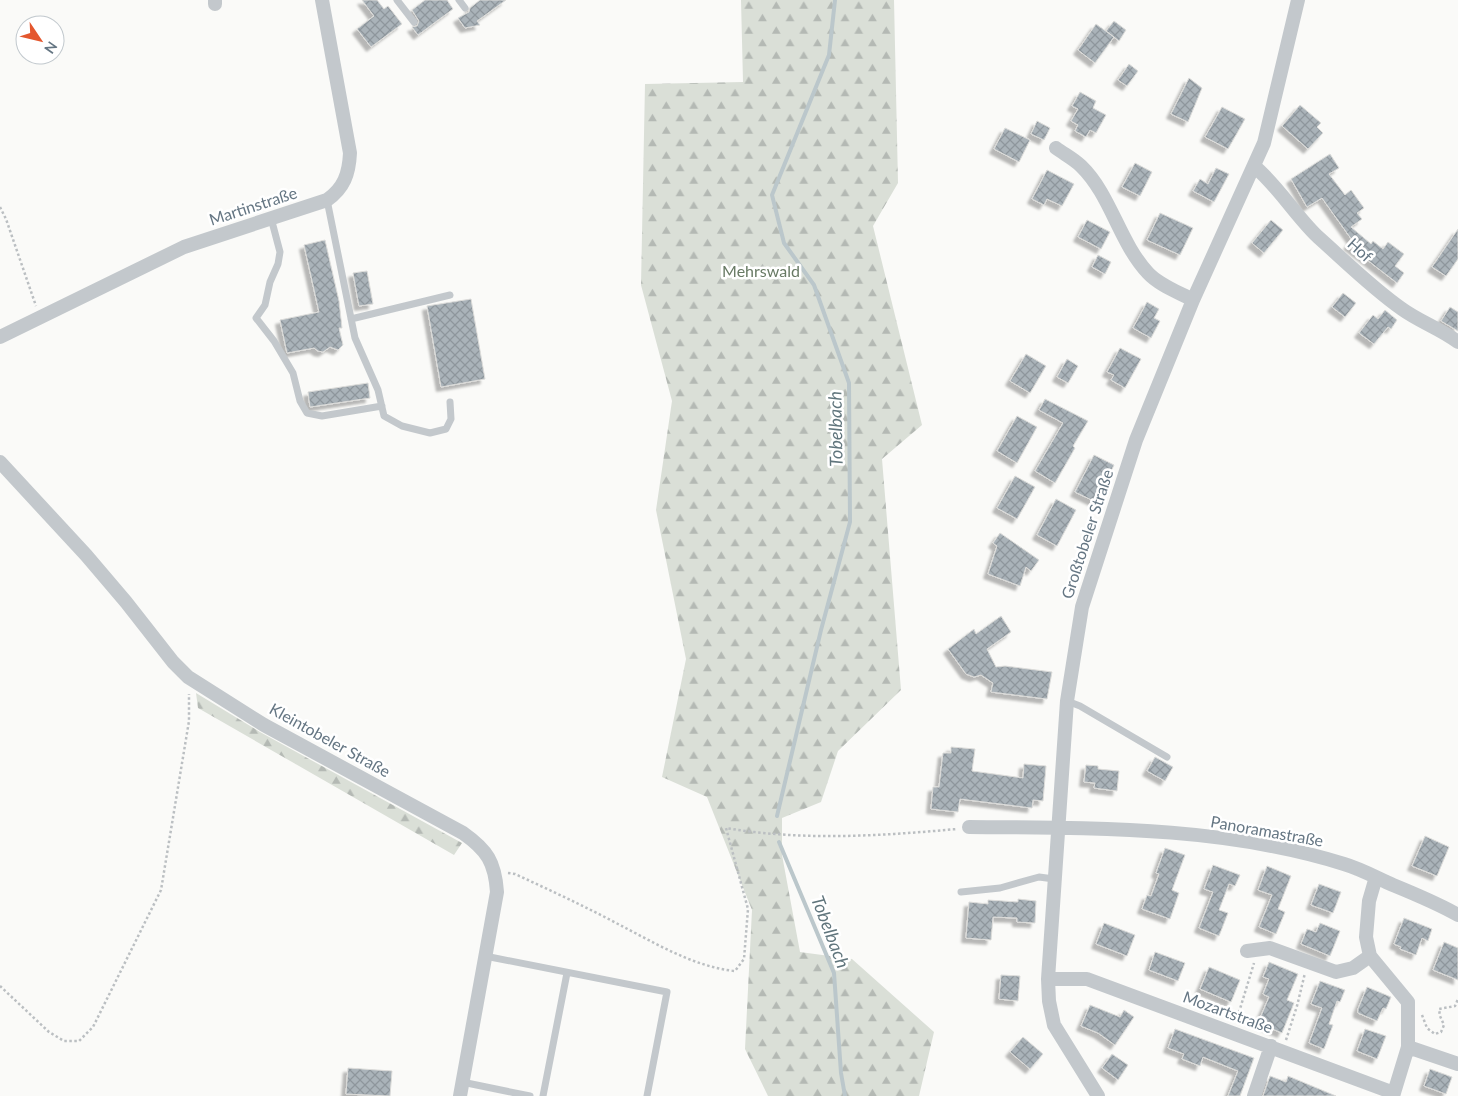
<svg xmlns="http://www.w3.org/2000/svg" width="1458" height="1096" viewBox="0 0 1458 1096" font-family="Lato,sans-serif">
	<style>
		.forest { fill: url(#forest-firs) }
		.lines { fill: none; stroke-linecap: round; stroke-linejoin: round }
		.stream { stroke: #bbc7cb; stroke-width: 4 }
		.building { fill: url(#building-cross-hatch); stroke: #dcdcda; filter: url(#shadow) }
		.path { stroke: #bbbfc2; stroke-width: 2.5; stroke-dasharray: 2.5 2.5; stroke-linecap: butt }
		.service { stroke: #c3c8cc; stroke-width: 7 }
		.minor { stroke: #c3c8cc; stroke-width: 14 }
		.labels { text-anchor: middle; stroke-width: 5; stroke-linejoin: round; paint-order: stroke }
		.street-label { font-size: 16px; fill: #657683; stroke: #fff }
		.park-label { font-size: 16px; fill: #687a64; stroke: #fff }
		.water-label { font-size: 18px; font-style: italic; fill: #60757c; stroke: #fff }
	</style>
	<defs>
		<pattern id="forest-firs" width="22" height="20" patternUnits="userSpaceOnUse" patternTransform="scale(1.25)"><rect width="22" height="20" fill="#dadfd7"/><path d="M5 1l3.5 6h-7zM16 11l3.5 6h-7z" fill="#b4b9b4"/></pattern>
		<pattern id="building-cross-hatch" width="8" height="8" patternUnits="userSpaceOnUse" patternTransform="scale(1.25)"><rect width="8" height="8" fill="#aab3b9"/><path d="M0 0l8 8M0 8l8-8" fill="none" stroke="#8e969c"/></pattern>
		<filter id="shadow"><feDropShadow dx="-4.5" dy="4.5" stdDeviation="1" flood-color="#0004"/></filter>
	</defs>
	<rect width="100%" height="100%" fill="#fafaf8"/>
	<path class="forest" d="M741,0h153l4,183 -25,43 49,199 -40,34 19,231 -63,61 -17,51 -39,16v37l18,97 52,7 82,73 -15,64h-151l-23,-47 7,-139 -45,-113 -45,-20 24,-118 -30,-149 16,-109 -31,-116 4,-201 98,-2z
		M196,693l64,39 202,111 -8,12 -256,-147z"/>
	<g class="lines">
		<path class="stream" d="M777,816l44,-186 29,-108 -1,-139 -35,-98 -30,-42 -12,-48 57,-140 6,-55
			M779,842l55,131 7,100 4,23"/>
	</g>
	<path class="building" d="M362,0h15l7,9 4,-3 14,18 -31,23 -14,-18 17,-13z
		M425,0h22l6,9 -35,26 -6,-8 5,-1 2,-5 -7,-11z
		M480,0h26l-29,21 3,4 -15,3 -7,-10 11,-6 1,-4z
		M1114,21l12,9 -7,11 -13,-10z
		M1096,24l18,13 -19,26 -17,-13z
		M1129,64l9,7 -11,15 -9,-6z
		M1189,78l13,10 -14,34 -17,-8z
		M1080,92l16,9 -3,7 13,7 -10,18 -6,-3 -4,7 -11,-6 3,-6 -7,-4 7,-12 -6,-3z
		M1300,105l21,18 -4,4 6,6 -15,16 -26,-23z
		M1222,107l23,12 -17,30 -23,-12z
		M1037,121l13,7 -6,12 -13,-6z
		M1005,128l25,12 -11,22 -25,-13z
		M1330,154l9,14 -10,6 16,21 6,-5 13,18 -7,5 5,6 -11,8 20,17 2,-3 10,8 5,-7 16,12 -9,12 9,7 -7,10 -49,-38 4,-5 -30,-42 -15,9 -16,-28z
		M1135,163l17,9 -12,24 -18,-9z
		M1216,168l13,6 -15,28 -21,-11 7,-12 8,5z
		M1047,170l27,14 -12,22 -15,-7 -3,6 -12,-6z
		M1160,213l33,15 -13,27 -33,-15z
		M1087,220l23,12 -9,17 -23,-12z
		M1271,220l12,10 -19,23 -12,-10z
		M1458,229v30l-12,17 -14,-9z
		M325,240l14,61 3,27h-3l4,17 -5,5 -8,-3 -7,5 -5,-1 -4,-3 -27,5 -7,-33 39,-8 -15,-67z
		M1098,255l13,7 -6,12 -13,-7z
		M367,271l6,33 -14,2 -6,-33z
		M1343,293l13,10 -11,14 -13,-10z
		M471,299l14,80 -44,8 -14,-81z
		M1147,302l12,7 -5,9 6,3 -9,17 -18,-10z
		M1450,307l8,5v19l-17,-10z
		M1385,310l12,10 -6,9 -3,-2 -14,17 -15,-11 14,-18 5,4z
		M1120,348l21,11 -16,29 -14,-8 3,-5 -7,-3z
		M1026,354l20,12 -16,27 -20,-12z
		M1067,359l11,7 -10,17 -11,-6z
		M368,383l2,15 -60,9 -2,-15z
		M1045,399l43,22 -15,25 2,2 -20,35 -20,-12 28,-48 -24,-13z
		M1017,416l20,11 -20,36 -20,-12z
		M1094,455l20,10 -18,37 -21,-10z
		M1015,476l20,11 -18,32 -20,-11z
		M1056,499l20,11 -19,36 -20,-11z
		M1000,533l39,27 -8,11 -5,-4 -6,19 -32,-12 9,-28 -4,-3z
		M1001,616l10,16 -24,17 9,18 9,-1 47,6 -5,27 -56,-7 2,-9 -12,-8 -7,2 -8,-3 -18,-25 26,-20 2,5z
		M951,747l24,2 -3,22 51,7 1,-14 22,2 -3,35 -10,-1 -1,8 -72,-9 -2,13 -27,-3 2,-22h6l4,-34h8z
		M1155,757l18,10 -8,14 -18,-10z
		M1086,765l12,1v3l21,2 -2,20 -23,-3 1,-5 -11,-1z
		M1425,836l24,11 -12,29 -25,-10z
		M1165,848l20,7 -13,35 7,3 -9,26 -28,-10 5,-14 4,1 8,-22 -3,-1z
		M1213,865l27,10 -5,11 -6,-2 -10,26 9,3 -9,23 -20,-8 14,-36 -9,-3z
		M1267,866l24,10 -13,33 7,3 -9,22 -17,-7 13,-32 -14,-5z
		M1319,884l22,8 -8,21 -22,-8z
		M1018,899l18,2 -1,22 -18,-1v-4l-24,-1 -2,23 -25,-2 3,-36 19,2v-4l30,2z
		M1404,918l28,11 -4,12 -6,-3 -6,17 -16,-6 1,-2 -7,-3z
		M1104,923l31,12 -8,21 -31,-12z
		M1320,923l20,8 -10,25 -29,-12 6,-15 9,3z
		M1444,942l14,6v32l-25,-10z
		M1155,952l30,11 -7,18 -29,-11z
		M1269,962l29,12 -11,26 7,3 -12,30 -24,-10 11,-26 -6,-3 6,-15 -6,-2z
		M1209,967l31,13 -9,22 -31,-13z
		M1001,975l19,1 -2,25 -19,-2z
		M1320,981l25,9 -5,12 -3,-1 -8,23 4,1 -9,24 -15,-6 13,-35 -11,-4z
		M1367,987l24,10 -5,12 -3,-1 -6,13 -19,-8v-4z
		M1090,1005l30,12 4,-7 10,7 -19,28 -17,-12 -17,-7z
		M1175,1029l79,29 -14,38h-12l10,-25 -35,-14 -3,9 -18,-7 2,-5 -16,-6z
		M1365,1029l21,7 -9,23 -20,-8z
		M1023,1037l20,17 -13,15 -20,-17z
		M1112,1054l16,11 -10,15 -16,-12z
		M348,1068l44,3 -2,25 -44,-2z
		M1430,1069l22,8 -6,17 -22,-8z
		M1270,1076l16,6 2,-6 48,20h-73z"/>
	<g class="lines">
		<path class="path" d="M0,207l6,12 30,87
			M508,873l7,1 13,6c30,14 60,28 90,44 37,19 76,43 117,47l9,-12 4,-50 -22,-81c76,13 154,8 231,1
			M0,986l49,46 15,9h15l14,-14 68,-137 28,-169v-27
			M1422,1015l5,13 8,6 6,-2 3,-7 -4,-9 -1,-7 16,-3 3,-7
			M1236,1022l18,-59
			M1286,1040l11,-34 8,-33"/>
		<path class="service" d="M397,0l17,22
			M459,0l6,8
			M327,200l28,138 23,52 6,26 18,10 28,7 16,-4 5,-10 -1,-17
			M271,218l9,34 -2,12 -8,18 -5,23 -9,13 18,23 19,32 7,28 7,12 15,3 60,-10
			M351,319l99,-24
			M1067,701l13,5 87,51
			M961,892l39,-4 39,-11 15,2
			M485,956l182,36 -20,104
			M462,1082l68,14
			M543,1096l24,-123"/>
		<path class="minor" d="M215,0v4
			M1056,148c8,6 18,11 25,18 30,29 38,76 67,107 11,12 30,19 45,27
			M1254,166c24,20 41,49 64,71 27,24 54,51 84,72 18,13 39,20 56,33
			M0,337l184,-90 143,-47c17,-12 22,-26 23,-47l-28,-153
			M0,462l86,93 40,47 47,60 15,15 76,48 199,108c24,17 32,29 34,59l-37,204
			M969,827c125,1 254,-1 375,37 17,5 33,14 49,21 22,9 44,18 65,30
			M1376,877l-7,24 -3,36 4,19 38,46v45l-15,49
			M1247,951l23,-3 66,24 17,-4 17,-12
			M1048,979h39l307,114
			M1408,1047l50,17
			M1098,1096l-44,-71 -5,-24 -1,-22 19,-278 15,-94 54,-167 57,-140 71,-157 34,-143
			M1254,1096l17,-50"/>
	</g>
	<g class="labels">
		<g class="street-label">
			<text transform="translate(253 206) rotate(-18)" y="6">Martinstraße</text>
			<text transform="translate(1360 250) rotate(42)" y="6">Hof</text>
			<text transform="translate(1087 534) rotate(-72)" y="6">Großtobeler Straße</text>
			<text transform="translate(330 740) rotate(29)" y="6">Kleintobeler Straße</text>
			<text transform="translate(1267 831) rotate(10)" y="6">Panoramastraße</text>
			<text transform="translate(1228 1012) rotate(20)" y="6">Mozartstraße</text>
		</g>
		<g class="park-label">
			<text x="761" y="277">Mehrswald</text>
		</g>
		<g class="water-label">
			<text transform="translate(836 429) rotate(-91)" y="6">Tobelbach</text>
			<text transform="translate(830 932) rotate(69)" y="6">Tobelbach</text>
		</g>
	</g>
	<g transform="translate(40 40) rotate(125)"><circle r="24" fill="#ffffff" stroke="#c1c8cd"/>
	<path d="M0-4L9 19L0 12L-9 19Z" fill="#e4572e"/>
	<text y="-8" font-size="14" font-weight="bold" text-anchor="middle" fill="#657683">N</text>
	</g>
</svg>
